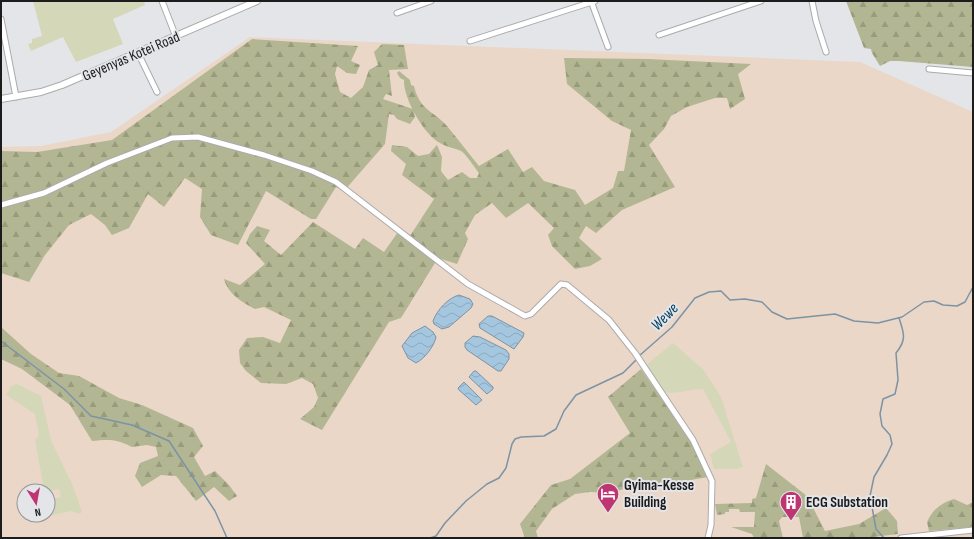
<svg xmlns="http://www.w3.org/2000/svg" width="974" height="539" viewBox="0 0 974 539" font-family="'Sofia Sans Condensed',sans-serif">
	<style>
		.education { fill: #ebd7c8; fill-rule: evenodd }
		.grass { fill: #d4d8b8 }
		.forest { fill: url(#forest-firs) }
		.water { fill: url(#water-waves); stroke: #7c93a5 }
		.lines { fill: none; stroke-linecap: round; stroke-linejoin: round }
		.stream { stroke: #7c93a5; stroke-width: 1.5 }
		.minor-casing { stroke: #ababae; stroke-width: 7 }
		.tertiary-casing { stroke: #ababae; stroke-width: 8 }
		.minor { stroke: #fff; stroke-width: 5 }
		.tertiary { stroke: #fff; stroke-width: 6 }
		.labels { text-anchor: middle; stroke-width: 4; stroke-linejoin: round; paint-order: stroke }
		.street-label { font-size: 15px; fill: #1c1c1d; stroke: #e4e5e8 }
		.poi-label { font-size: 15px; font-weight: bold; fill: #1c1c1d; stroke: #e4e5e8; text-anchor: start }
		.water-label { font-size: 16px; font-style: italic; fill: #013d5f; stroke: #e4e5e8 }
	</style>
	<defs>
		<pattern id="forest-firs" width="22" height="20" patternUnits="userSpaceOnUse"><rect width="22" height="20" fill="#b2b692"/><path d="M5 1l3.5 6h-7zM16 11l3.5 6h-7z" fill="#989c7d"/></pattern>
		<pattern id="water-waves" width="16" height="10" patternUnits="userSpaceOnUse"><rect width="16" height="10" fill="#a5c6df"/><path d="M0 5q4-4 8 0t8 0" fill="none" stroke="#8daabf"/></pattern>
	</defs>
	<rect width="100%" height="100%" fill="#e4e5e8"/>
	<path class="education" d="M250,37l610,25 113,50v426h-972v-391l40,-1 70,-14zM24,491h24v24h-24z"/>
	<path class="grass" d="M33,1h111l1,4 -32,14 10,25 -47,18 -13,-25 -32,14 -3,-7 4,-1v-4l10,-3z
		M673,343l30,26 18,28 22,70 -6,2h-23l-4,-15 21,-12 -28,-53c-14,-1 -25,6 -39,3l-19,-26z
		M17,384l24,12 10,44 22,46 9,26 -3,2 -8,-3 -35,8 -3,-4h15v-15l13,-3 -2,-8 -11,2 -4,-2 -9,-48 4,-6 -4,-21 -29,-19 5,-9z"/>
	<path class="forest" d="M846,1h127v66l-74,-6h-9l-10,5 -8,-13 -1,-4 -7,-1z
		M252,39l106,7 -7,15 9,4 -4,9 -9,-1 -10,-7 -2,8 5,18 11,6 12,-11 6,-17 9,-5 -4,-13 8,-8 22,1 4,24 -19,1 3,26 -6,-2 -3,5 30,10 2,8 -5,7 -13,-5 -3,-4 -5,-1 -4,30 -41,47 -8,-4 -20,32h-5l-45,-28 -28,54 -27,-10 -11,-18 2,-28 -17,-11 -21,29 -16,-13 -19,34 -17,7 -7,-10 -14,-11 -22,11 -24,30 -16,27 -28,-9v-122l36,1 75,-12z
		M564,58l84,1 103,5 -13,10 7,25 -15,10 -3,-11h-12l-28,9 -16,9 -7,13 -15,16 26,42 -53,23 -26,23 -10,-7 -7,12 23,21 -12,7 -15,3 -23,-23 -4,-11 6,-7 -26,-25 -22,15 -14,-15 -17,12 -10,18 3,6 -11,25 -19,-6 -37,60 -12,4 -67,108 -22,-11 14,-12 4,-9 -5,-14 -11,-6 -16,6 -25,-1 -15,-12 -6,-8 -1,-13 8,-12 16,-1 17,6 11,-23 -27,-13 -9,2c-13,-7 -27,-15 -31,-30l16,6 25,-21 -19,-21 4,-9 7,-8 13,4 -6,11 17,14 32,-33 42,27 8,-11 21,14 14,-20 10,7 26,-40 -32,-24 4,-11 -15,-13 1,-6 15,2 11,9 11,-2 8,-9 5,12 -1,14 7,9 14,-8 8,6h7l2,-5c-5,-6 -12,-18 -18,-22 -6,-3 -15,-4 -21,-8 -16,-8 -37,-45 -36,-63l-4,-2 -3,-5 2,-2 11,9 1,5 3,1c6,25 19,24 33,40 11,13 21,27 32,40l29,-17 15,23 9,-5 12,14 31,9 10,15 28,-17 5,-17h6l7,-41 -19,-9 -45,-37z
		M1,327l30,27 28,19 20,3 40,22 23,7 51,23 10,18 -9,11 11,19 10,-5 14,14 8,11 -8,5 -15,-14 -18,14 -20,-25 -15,-1 -19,12 -7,-11 5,-13 18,-7 -2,-9 -9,-2 -15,2c-15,-8 -24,-8 -40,-6l-22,-36 -48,-36 -21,-10z
		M641,369l50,72 17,36 -17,3 -30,2 -10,4 -10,-2 -31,9 -20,-1 -15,2 -23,15 -16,22 2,7h-13l-5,-14 31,-39 19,-6 60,-46 -22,-36z
		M766,464l41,32 18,35 34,-7 27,-16 11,13 1,13 -33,4h-62l-4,-21h-17l-3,4 4,17h-29l-2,-4 -21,-7h23l1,-15h-15l-1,-3h-10v3h-4v2l-8,1 -2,-11 37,-1v-4l4,-1z
		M954,499l13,6 6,-3v25l-44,4 -2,-9c6,-13 14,-19 27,-23z"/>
	<path class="water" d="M459,295l11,4 3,5 -2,4 -22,19 -7,2 -8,-5 -1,-3c4,-11 15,-23 26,-26z
		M488,316h4l32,17 -1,4 -9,12 -34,-21 -1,-4z
		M425,326l8,6 3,5c-2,10 -12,22 -20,26l-8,-5 -6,-12 10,-13z
		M473,336l7,1 26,13 3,4v5l-8,12h-3l-31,-21 -2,-3v-4z
		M474,371h2l17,16v2l-6,5 -18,-17z
		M464,382l18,18 -6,5 -17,-15 -1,-2z"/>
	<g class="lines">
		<path class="stream" d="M1,341l63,48 27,27 41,9 37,16 46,70 12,27
			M639,356l33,-29 23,-29 14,-6 12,-1 9,9 15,-1 17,3 10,10 15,7 48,-5 19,7 24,2 24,-6 22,-15 10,-1 9,4 14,1 8,-4 8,-15
			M430,538l6,-2 9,-13 21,-22 21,-17 12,-6 7,-10 6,-24 3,-5 6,-2 23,-1 12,-7 8,-18 12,-16 47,-22 14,-14
			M884,538l-8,-9 -6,-33 4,-19 13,-22 5,-11 -2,-9 -8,-9 -2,-12 3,-15 12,-5 3,-14 -2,-27c11,-13 8,-20 3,-35"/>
		<g class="minor-casing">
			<path id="minor" d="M162,1l14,36
				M591,1l17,46
				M812,1l4,20 10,31
				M397,13l34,-12
				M1,19l15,78
				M659,35l102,-34
				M470,41l125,-40
				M138,53l19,39
				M929,69l44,4
				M1,205l43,-12 63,-30 65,-25 26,-1 66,18 48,16 24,11 132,102 57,32 6,-2 30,-30 6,1 42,35 26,33 58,87 19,41 -1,44 -3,13
				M901,538l72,-8"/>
		</g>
		<g class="tertiary-casing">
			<path id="tertiary" d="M1,99l40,-7 21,-7 195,-84"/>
		</g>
		<use href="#minor" class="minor"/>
		<use href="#tertiary" class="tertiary"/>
	</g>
	<defs>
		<g id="hotel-pin" transform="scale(1.15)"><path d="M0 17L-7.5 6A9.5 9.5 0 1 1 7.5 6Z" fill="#be3572" stroke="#e4e5e8"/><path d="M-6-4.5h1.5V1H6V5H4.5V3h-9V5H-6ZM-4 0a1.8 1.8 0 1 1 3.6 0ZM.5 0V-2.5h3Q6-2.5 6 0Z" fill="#fff"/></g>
		<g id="building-pin" transform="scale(1.15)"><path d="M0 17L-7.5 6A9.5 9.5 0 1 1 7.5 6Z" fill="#be3572" stroke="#e4e5e8"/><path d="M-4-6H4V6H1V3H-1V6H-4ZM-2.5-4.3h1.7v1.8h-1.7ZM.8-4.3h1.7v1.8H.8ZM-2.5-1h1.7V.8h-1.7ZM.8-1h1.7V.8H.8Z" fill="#fff"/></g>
	</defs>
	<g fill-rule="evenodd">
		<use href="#hotel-pin" x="608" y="494"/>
		<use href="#building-pin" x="791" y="502"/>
	</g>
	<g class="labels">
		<g class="street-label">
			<text transform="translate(131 56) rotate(-23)" y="5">Geyenyas Kotei Road</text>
		</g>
		<g class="poi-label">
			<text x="624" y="490">Gyima-Kesse<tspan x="624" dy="17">Building</tspan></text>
			<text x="806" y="507">ECG Substation</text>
		</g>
		<g class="water-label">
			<text transform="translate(664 316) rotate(-46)" y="6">Wewe</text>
		</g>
	</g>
	<rect width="974" height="539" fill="none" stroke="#1c1c1d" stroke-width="4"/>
	<g transform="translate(36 503) rotate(169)"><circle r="19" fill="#e4e5e8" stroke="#949597"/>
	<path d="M0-3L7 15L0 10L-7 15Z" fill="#be3572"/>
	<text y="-6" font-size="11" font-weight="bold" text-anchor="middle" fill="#1c1c1d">N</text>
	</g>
</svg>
